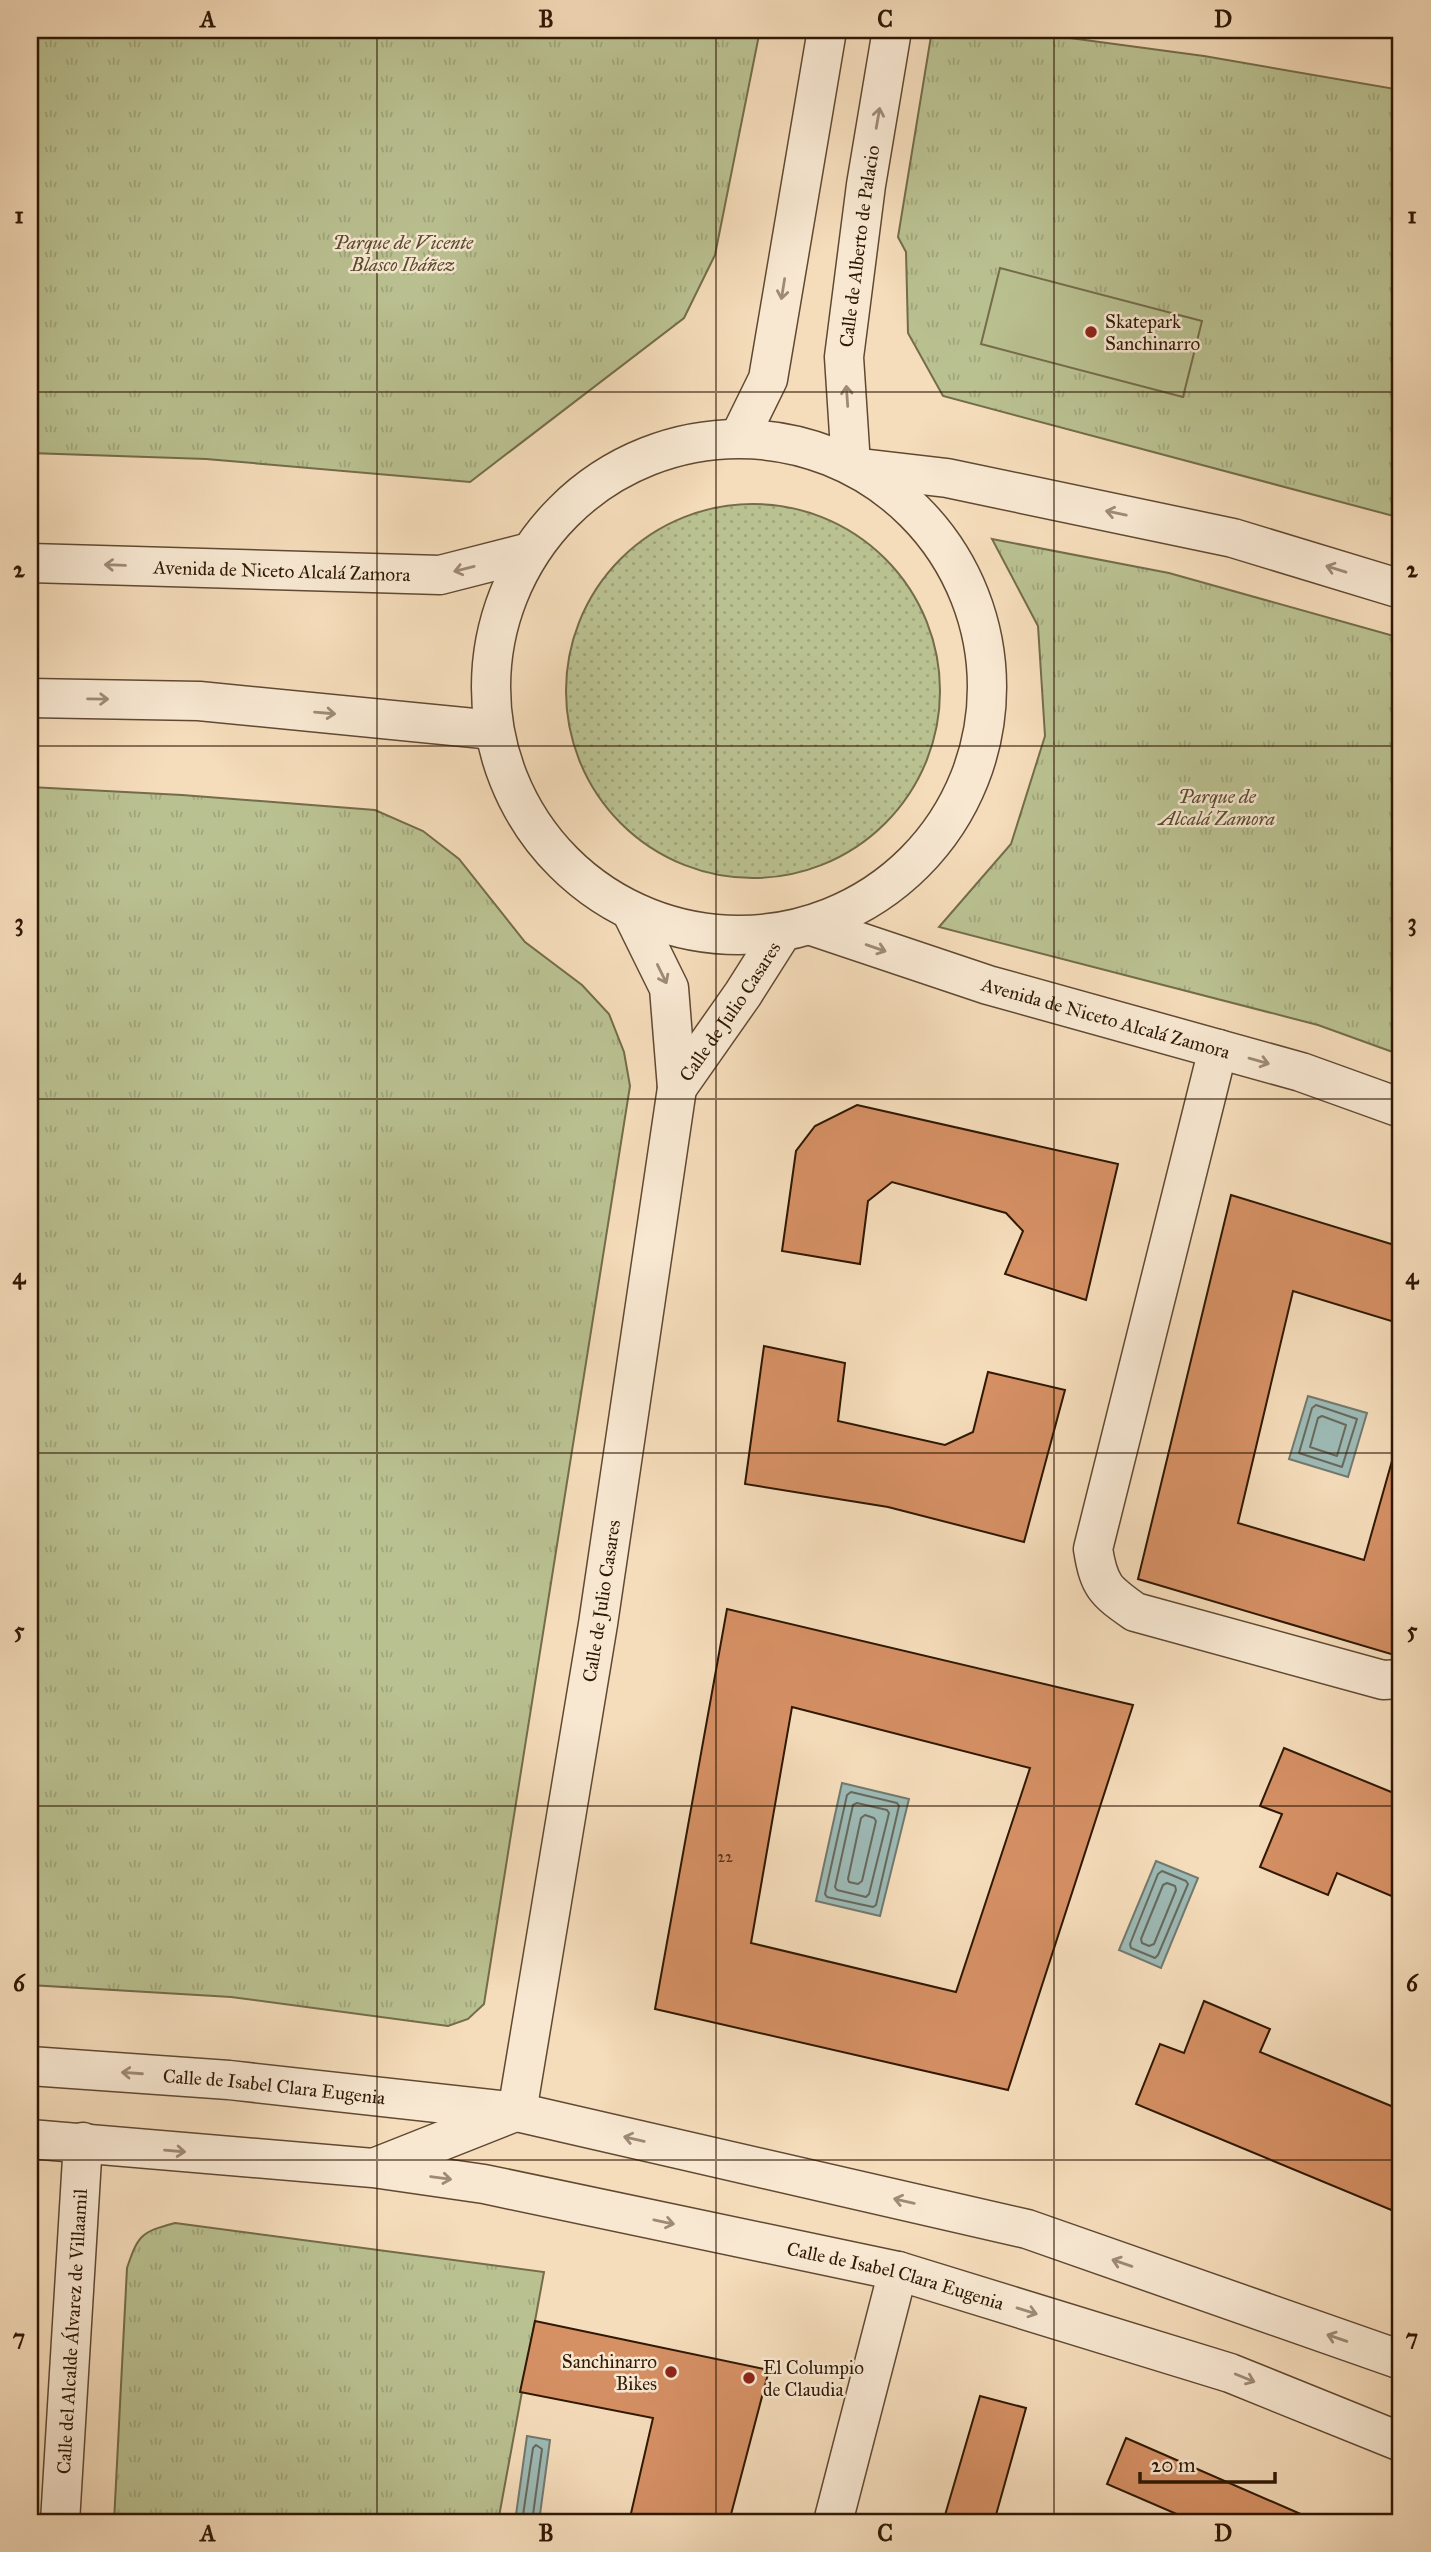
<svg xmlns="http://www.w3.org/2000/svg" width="1431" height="2552" viewBox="0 0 1431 2552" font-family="'IM FELL Great Primer',serif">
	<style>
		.grass { fill: url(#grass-tufts); stroke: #746c4a; stroke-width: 2 }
		.garden { fill: url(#garden-dots); stroke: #746c4a; stroke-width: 2 }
		.pitch { fill: #bac191; stroke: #746c4a; stroke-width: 2 }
		.water { fill: #9dbab6; stroke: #71796f; stroke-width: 2 }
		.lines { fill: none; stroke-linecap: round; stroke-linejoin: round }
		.shore { stroke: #66695d; stroke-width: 2 }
		.building { fill: #d59064; stroke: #2f1804; stroke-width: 2; fill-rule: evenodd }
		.minor-casing { stroke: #604932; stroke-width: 41 }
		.minor { stroke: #f8e8d2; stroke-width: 38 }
		.oneway { stroke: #9e8a75 }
		.grid { fill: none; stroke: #2f1804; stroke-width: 2; stroke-opacity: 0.55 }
		.poi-dot { fill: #8f2418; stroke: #f8e8d2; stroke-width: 2.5 }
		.labels { text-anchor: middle; stroke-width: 5; stroke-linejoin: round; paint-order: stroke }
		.number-label { font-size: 16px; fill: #58361c }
		.park-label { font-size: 19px; font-style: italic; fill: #594b2e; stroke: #f8e8d2 }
		.street-label { font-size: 19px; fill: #2f1804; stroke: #f8e8d2 }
		.poi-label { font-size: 19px; fill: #2f1804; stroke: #f8e8d2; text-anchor: start }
		.neatline { fill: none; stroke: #2f1804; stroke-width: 2.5 }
		.grid-label { font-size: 23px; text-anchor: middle; font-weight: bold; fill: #2f1804 }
	</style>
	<defs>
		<pattern id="grass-tufts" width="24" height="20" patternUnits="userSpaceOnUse" patternTransform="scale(1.75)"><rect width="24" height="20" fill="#bac191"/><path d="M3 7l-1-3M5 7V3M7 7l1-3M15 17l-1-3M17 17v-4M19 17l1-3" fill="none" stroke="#a0a57b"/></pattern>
		<pattern id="garden-dots" width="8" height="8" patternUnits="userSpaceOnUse" patternTransform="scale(1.75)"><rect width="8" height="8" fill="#bac191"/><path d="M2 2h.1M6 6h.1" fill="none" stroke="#a0a57b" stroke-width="1.8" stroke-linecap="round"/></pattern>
	</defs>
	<rect width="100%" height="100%" fill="#f5dcba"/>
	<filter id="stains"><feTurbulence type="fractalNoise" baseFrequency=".00286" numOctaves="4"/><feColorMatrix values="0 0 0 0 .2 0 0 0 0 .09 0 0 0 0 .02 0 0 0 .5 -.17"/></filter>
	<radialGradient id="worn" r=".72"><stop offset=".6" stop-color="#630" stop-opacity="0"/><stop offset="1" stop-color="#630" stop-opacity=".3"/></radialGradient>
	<path class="grass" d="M30,30h730l-45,225 -31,63 -214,164 -264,-23 -176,-6z
		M932,30h78l194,26 197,34v428l-458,-122 -35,-63 -2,-81 -8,-15z
		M992,539l177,34 232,65v417l-83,-30 -379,-98 72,-83 34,-108 -7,-110z
		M30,787l152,8 193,15 48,21 36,28 66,83 57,43 27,29 15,38 6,34 -146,918 -16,15 -20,7 -217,-29 -201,-12z
		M175,2223l369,49 -46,250h-384l13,-254c11,-33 14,-36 48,-45z"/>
	<path class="garden" d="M566 691a187 187 0 1 1 374 0a187 187 0 1 1-374 0Z"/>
	<path class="pitch" d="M1000,268l202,53 -19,76 -202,-53z"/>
	<path class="water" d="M1308,1396l59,17 -19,64 -59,-18z
		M842,1783l67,16 -29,117 -64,-15z
		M1156,1861l42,17 -37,90 -42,-18z
		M527,2436l23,4 -11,82h-24z"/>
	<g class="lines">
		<path class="shore" d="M1316,1405l41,14 -15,48 -43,-14 13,-45z
			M1322,1416l24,9 -9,31 -27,-9 8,-29z
			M851,1792l46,11 2,3 -23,99 -3,2 -46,-10 -2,-3 22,-99z
			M857,1803l30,7 2,3 -20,81 -3,3 -29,-7 -2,-3 18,-82z
			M865,1815l9,3 2,3 -14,60 -4,3 -9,-2 -1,-3 13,-61z
			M1162,1871l24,10 2,3 -30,71 -3,3 -24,-10 -1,-4 28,-70z
			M1167,1883l8,3 1,4 -22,54 -5,2 -7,-3 -1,-4 22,-54z
			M522,2522l11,-74 3,-3 6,4 -10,73"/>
	</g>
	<path class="building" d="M857,1105l261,59 -32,136 -81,-26 18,-43 -17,-18 -114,-31 -24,19 -8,63 -78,-13 14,-100 19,-25z
		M1231,1195l170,52v77l-108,-33 -55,232 126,37 37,-131v228l-263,-78z
		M764,1346l81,17 -7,58 107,24 28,-13 15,-60 77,18 -41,152 -136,-35 -143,-23z
		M727,1609l406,96 -125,385 -353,-81zM792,1707l238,61 -74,224 -205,-49z
		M1284,1748l117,48v104l-64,-27 -9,22 -68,-28 22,-53 -22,-8z
		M1204,2001l66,28 -10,23 141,58v104l-265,-110 24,-60 24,9z
		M535,2321l234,49 -40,152h-100l24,-104 -133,-26z
		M980,2396l46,12 -32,114h-51z
		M1126,2438l193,84h-124l-88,-38z"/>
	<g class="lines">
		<g class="minor-casing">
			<g id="minor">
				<path d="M739,438l29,-59 59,-349"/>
				<circle cx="739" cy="687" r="248"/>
				<path id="s1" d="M851,465l-7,-108 22,-172 26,-155"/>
				<path d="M861,468l86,10 286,60 168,51"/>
				<path id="s2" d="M30,563l410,12 90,-23"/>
				<path d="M30,698l169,3 295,29"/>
				<path id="s3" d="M812,926l176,59 313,87 100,36"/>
				<path d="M1218,1049l-125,500c6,37 12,42 42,63l248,68 18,-1"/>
				<path id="s4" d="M677,1088l66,-94 38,-60"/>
				<path id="s5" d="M30,2066l199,14 288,32 510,117 374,131"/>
				<path id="s6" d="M517,2112l81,-488 79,-536 -8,-100 -37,-75"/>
				<path id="s7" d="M30,2139l343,29 111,16 414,87 332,102 171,69"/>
				<path d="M376,2167l139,-55"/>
				<path id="s8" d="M60,2522l23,-380"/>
				<path d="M833,2522l65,-251"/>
			</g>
		</g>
		<use href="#minor" class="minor"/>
	</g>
	<defs><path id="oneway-shaft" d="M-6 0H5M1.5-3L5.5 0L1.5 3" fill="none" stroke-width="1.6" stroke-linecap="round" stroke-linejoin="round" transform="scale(1.75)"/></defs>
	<g class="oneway">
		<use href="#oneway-shaft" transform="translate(878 118) rotate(-80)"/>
		<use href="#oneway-shaft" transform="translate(783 289) rotate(99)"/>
		<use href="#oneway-shaft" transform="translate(847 396) rotate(-94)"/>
		<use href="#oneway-shaft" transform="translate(1116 513) rotate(-168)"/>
		<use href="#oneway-shaft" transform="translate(115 565) rotate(-178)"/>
		<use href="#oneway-shaft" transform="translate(464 569) rotate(166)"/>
		<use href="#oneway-shaft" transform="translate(1336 569) rotate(-163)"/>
		<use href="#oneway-shaft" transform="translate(98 699) rotate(1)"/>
		<use href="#oneway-shaft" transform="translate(325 713) rotate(5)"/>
		<use href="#oneway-shaft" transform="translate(876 948) rotate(19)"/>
		<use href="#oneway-shaft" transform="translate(662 974) rotate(64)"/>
		<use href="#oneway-shaft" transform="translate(1259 1061) rotate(16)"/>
		<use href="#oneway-shaft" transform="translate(132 2073) rotate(-176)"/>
		<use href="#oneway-shaft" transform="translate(634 2139) rotate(-167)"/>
		<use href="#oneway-shaft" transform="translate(175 2151) rotate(5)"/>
		<use href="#oneway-shaft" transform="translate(441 2178) rotate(8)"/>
		<use href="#oneway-shaft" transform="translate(904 2201) rotate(-167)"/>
		<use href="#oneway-shaft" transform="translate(664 2222) rotate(12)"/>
		<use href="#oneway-shaft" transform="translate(1122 2263) rotate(-161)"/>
		<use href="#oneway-shaft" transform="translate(1027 2311) rotate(17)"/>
		<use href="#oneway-shaft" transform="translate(1337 2338) rotate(-161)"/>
		<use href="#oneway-shaft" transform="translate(1245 2378) rotate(22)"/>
	</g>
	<path class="grid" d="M377,30v2492M716,30v2492M1054,30v2492M30,392h1371M30,746h1371M30,1099h1371M30,1453h1371M30,1806h1371M30,2160h1371"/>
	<g class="poi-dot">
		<circle cx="1091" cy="332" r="7"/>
		<circle cx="671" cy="2372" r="7"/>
		<circle cx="749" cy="2378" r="7"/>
	</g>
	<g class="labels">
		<g class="number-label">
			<text x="725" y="1862">22</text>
		</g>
		<g class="park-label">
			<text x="403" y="249">Parque de Vicente<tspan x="403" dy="22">Blasco Ibáñez</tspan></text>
			<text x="1217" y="803">Parque de<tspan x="1217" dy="22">Alcalá Zamora</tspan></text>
		</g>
		<g class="street-label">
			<text dy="7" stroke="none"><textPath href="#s1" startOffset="220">Calle de Alberto de Palacio</textPath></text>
			<text dy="7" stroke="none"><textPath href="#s2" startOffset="252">Avenida de Niceto Alcalá Zamora</textPath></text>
			<text dy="7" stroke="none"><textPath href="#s4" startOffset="93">Calle de Julio Casares</textPath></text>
			<text dy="7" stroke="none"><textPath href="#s3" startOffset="308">Avenida de Niceto Alcalá Zamora</textPath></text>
			<text dy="7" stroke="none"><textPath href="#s6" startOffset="518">Calle de Julio Casares</textPath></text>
			<text dy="7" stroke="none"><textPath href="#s5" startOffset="245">Calle de Isabel Clara Eugenia</textPath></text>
			<text dy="7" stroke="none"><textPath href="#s7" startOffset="878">Calle de Isabel Clara Eugenia</textPath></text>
			<text dy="7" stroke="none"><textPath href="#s8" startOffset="191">Calle del Alcalde Álvarez de Villaamil</textPath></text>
		</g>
		<g class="poi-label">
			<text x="1105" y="328">Skatepark<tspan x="1105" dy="22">Sanchinarro</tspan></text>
			<text x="657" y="2368" text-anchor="end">Sanchinarro<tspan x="657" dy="22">Bikes</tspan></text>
			<text x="763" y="2374">El Columpio<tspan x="763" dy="22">de Claudia</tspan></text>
		</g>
	</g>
	<rect width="1431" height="2552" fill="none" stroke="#f5dcba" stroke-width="77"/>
	<path d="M1140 2472v10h135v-10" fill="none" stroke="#2f1804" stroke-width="3.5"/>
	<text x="1151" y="2472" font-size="21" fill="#2f1804" stroke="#f8e8d2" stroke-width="5" paint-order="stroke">20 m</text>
	<rect x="38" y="38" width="1354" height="2476" class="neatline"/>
	<g class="grid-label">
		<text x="208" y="27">A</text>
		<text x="546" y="27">B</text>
		<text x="885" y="27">C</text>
		<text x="1223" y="27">D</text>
		<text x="19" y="223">1</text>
		<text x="1412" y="223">1</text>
		<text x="19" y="577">2</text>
		<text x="1412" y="577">2</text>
		<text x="19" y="930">3</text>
		<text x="1412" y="930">3</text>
		<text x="19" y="1284">4</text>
		<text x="1412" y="1284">4</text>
		<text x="19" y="1638">5</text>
		<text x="1412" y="1638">5</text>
		<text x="19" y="1991">6</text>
		<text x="1412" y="1991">6</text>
		<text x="19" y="2345">7</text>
		<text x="1412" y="2345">7</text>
		<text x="208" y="2541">A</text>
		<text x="546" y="2541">B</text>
		<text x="885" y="2541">C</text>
		<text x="1223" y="2541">D</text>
	</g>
	<rect width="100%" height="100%" filter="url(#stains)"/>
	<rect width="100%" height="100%" fill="url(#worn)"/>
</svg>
